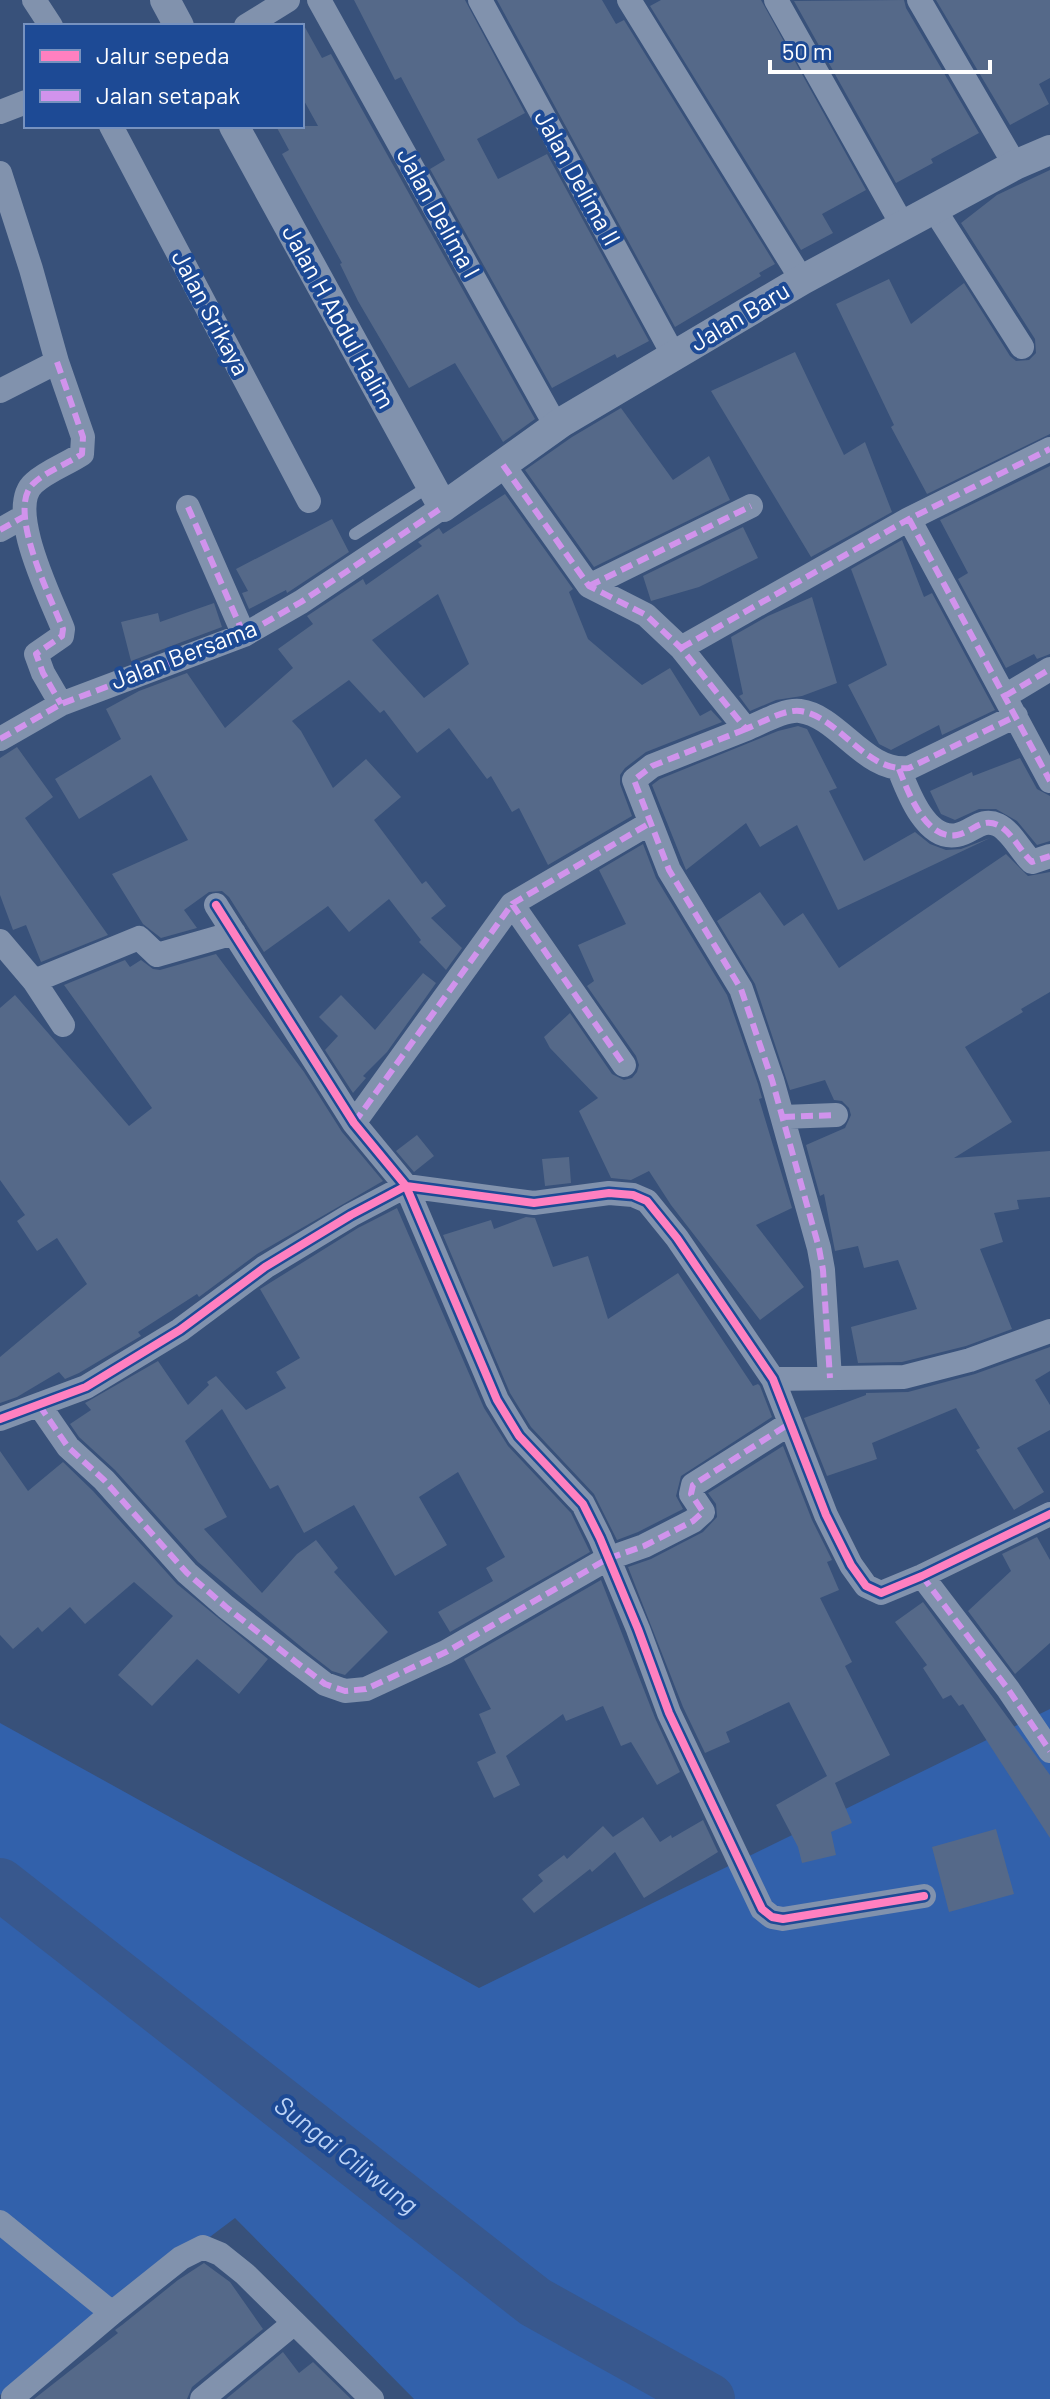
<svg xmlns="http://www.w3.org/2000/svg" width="1050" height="2399" viewBox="0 0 1050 2399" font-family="Barlow,sans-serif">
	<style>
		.green { fill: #3261ab }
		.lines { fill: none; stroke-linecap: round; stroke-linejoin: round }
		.river { stroke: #38588e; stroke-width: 52 }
		.building { fill: #556989; fill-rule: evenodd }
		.service { stroke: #8192ad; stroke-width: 12 }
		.minor { stroke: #8192ad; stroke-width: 24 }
		.tertiary { stroke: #8192ad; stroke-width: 30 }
		.quiet { stroke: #d193ec; stroke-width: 6; stroke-dasharray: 12 6; stroke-linecap: butt }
		.cycleway-casing { stroke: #1d4a95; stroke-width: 13 }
		.cycleway { stroke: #ff80c0; stroke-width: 8 }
		.labels { text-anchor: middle; stroke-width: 8; stroke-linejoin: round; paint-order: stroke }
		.street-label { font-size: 24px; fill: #fff; stroke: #1d4a95 }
		.water-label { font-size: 26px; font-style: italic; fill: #bcd3f6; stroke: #1d4a95 }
	</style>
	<rect width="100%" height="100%" fill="#38517a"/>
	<path class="green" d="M1050,1709v690h-636l-179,-181 -235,177v-672l479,265z"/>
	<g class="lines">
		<path class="river" d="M0,1884l535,418 174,97"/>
	</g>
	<path class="building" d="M354,0h111l60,113 -48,26 21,40 49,-25 102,187 -32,17 -2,-4 -63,34 -122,-219 15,-9 -44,-83 -6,3z
		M497,0h105l14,24 8,-4 151,244 -16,9 2,3 -86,51z
		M661,0h100l105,190 -44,24 11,19 -32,17 -151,-244z
		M904,0l2,8 73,125 -48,26 2,4 -37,20 -102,-182z
		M936,0h114v78l-11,6 10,20 -39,21z
		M302,22l20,36 9,-4 204,365 -32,23 -48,-79 -46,25 -51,-87 -18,-37 2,-1 -60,-109 7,-4 -13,-24h42l-16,-29z
		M1050,170v264l-123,60 -36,-67 3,-2 -58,-121 53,-25 22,45 53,-41 46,73 6,5 13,-1 7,-7 -1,-14 -74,-116 36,-28z
		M795,352l49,103 21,-13 27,70 -81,45 -100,-166z
		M621,408l52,72 36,-24 21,44 -136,67 -69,-97 47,-33z
		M1050,466v188l-13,5 -3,-5 -28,14 -48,-89 10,-6 -28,-53z
		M505,494l68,95 -4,3 19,47 54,46 28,-17 30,48 11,-6 11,12 -76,30 -21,16 -5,7v9l12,32 -84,49 -29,-57 -7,4 -21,-36 -4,3 -38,-51 -32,25 -33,-43 -4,3 -31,-33 -57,41 9,10 32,57 33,-29 35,38 -27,23 48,64 4,-3 20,25 -15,12 31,30 -16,22 -27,-28 2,-2 -32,-41 -40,33 -21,-26 -64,46 -35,-55 -7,-6 -13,1 -25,18 13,18 -36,10 -18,-14 -31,-50 76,-34 -37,-65 -72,44 -24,-40 66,-40 -15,-30 33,-18 48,-18 38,55 68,-60 -15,-19 35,-25 -6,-8 56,-37 3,6 56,-39 -4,-4 21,-14 4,6zM438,594l31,70 -45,34 -52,-58z
		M332,519l17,33 -62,41 -1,-3 -37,19 -7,-16 6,-2 -12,-22z
		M743,527l15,31 -59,29 -48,14 -8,-25z
		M902,540l22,57 8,-4 63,117 -53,25 -3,-10 -48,25 -12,-6 -31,-59 39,-20 -36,-96z
		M812,597l25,86 -35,13 -26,4 -26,11 -11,-15 4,-2 -12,-57 37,-21z
		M214,603l8,24 -91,34 -10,-39 37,-9 2,9z
		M798,726l9,3 30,59 -8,3 35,70 51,-29 15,12 16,6 15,-1 29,-11 -152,72 -41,-85 -37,22 -14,-24 -60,47 -34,-85 8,-6 118,-48z
		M17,747l36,50 -28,21 83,117 -67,27 -15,-37 -13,5 -13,-35v-137z
		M1020,758l17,31 13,7v45l-13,4 -20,-24 -21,-12h-17l-24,11 -14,-6 -11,-23 42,-19 1,4z
		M643,844l13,34 71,117 31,89 4,14 -3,1 33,109 -36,17 48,62 -44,33 -89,-115 -22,-34 -18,9 -20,-2 -32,-67 19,-13 -48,-50 -6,-11 26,-24 42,61 12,6 8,-2 5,-6 2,-7 -3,-9 -49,-70 7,-5 -16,-36 48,-21 -27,-54z
		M1006,854l22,22 22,-4v120l-29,17 2,3 -58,35 47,75 -58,36 96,-7v46l-33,3 2,9 -25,4 9,29 -23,7 32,80 -46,17 -64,16 -44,1 -7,-36 66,-18 -19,-49 -34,8 -6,-22 -23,5 -11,-57 -4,2 -14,-51 39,-17 6,-13 -2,-7 -7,-7 -8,-1 -9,-20 -35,10 -35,-106 -38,-63 43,-29 24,34 19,-13 36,55z
		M216,954l88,118 38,60 41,49 -126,73 -58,43 -2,-3 -59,38 3,4 -62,37 -14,6 -6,-7 -42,25 -17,6v-46l87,-73 -30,-46 -20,13 -20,-30 8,-6 -25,-35v-172l15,-13 114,131 23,-18 -88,-123 61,-25 5,7 11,-7 12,9 7,1z
		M423,973l13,10 -49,69 -24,24 3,2 -13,15 -28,-43 13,-14 -19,-19 22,-22 34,35z
		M417,1135l17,21 -20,16 -18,-21z
		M569,1157l2,26 -26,3 -3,-27z
		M397,1208l87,200 24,38 63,67 19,39 -140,80 -12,-20 55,-31 -7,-13 19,-11 -47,-85 -39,25 28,48 -52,31 -41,-71 -50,28 -26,-48 -8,4 -48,-80 -37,32 42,76 -23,12 58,64 35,-39 19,-14 22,28 -4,4 54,60 -43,43 -13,-4 -27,-21 -107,-88 -83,-92 -36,-33 -9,-13 21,-14 -6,-7 73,-42 30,44 21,-20 -2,-3 9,-6 30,34 40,-22 -10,-16 24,-14 -40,-69 98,-61z
		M526,1217l9,1 18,49 35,-11 20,63 70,-46 75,113 5,-2 2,2 12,31 -91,59 -5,20 7,13 -45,23 -21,8 -23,-46 -63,-67 -21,-34 -67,-158 48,-15 3,9z
		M1050,1347v24l-15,9 15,25v25l-33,18 27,44 -30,18 -38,-60 4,-2 -24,-40 -84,35 5,16 -50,17 -23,-58 62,-23v-2l42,-1 67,-18z
		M783,1446l29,74 20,40 -5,2 12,28 -19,8 32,64 -7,4 45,89 -55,28 17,40 -21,9 5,23 -34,8 -4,-16 -22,-42 51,-29 -38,-74 -63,30 4,10 -25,11 -22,-46 -55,-140 23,-8 52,-27 14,-15 -1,-13 -8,-11z
		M0,1451l28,40 35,-29 30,29 84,93 91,75 -29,35 -42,-35 -45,47 -34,-31 55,-59 -39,-34 -49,42 -15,-17 -28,25 -4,-5 -25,22 -13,-14z
		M1037,1537l13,23v83l-35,31 -47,-63 43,-40 -9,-17z
		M601,1580l54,138 25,54 -23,13 -26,-43 -10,4 -18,-40 -37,15 -3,-7 -57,42 14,29 -26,13 -17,-36 19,-9 -17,-39 12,-5 -27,-50z
		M923,1602l127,173v63l-87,-134 -4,2 -8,-11 -8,4 -20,-31 4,-3 -32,-43z
		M643,1817l17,25 11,-7 1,3 31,-18 15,32 -74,46 -29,-46 -23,20 -2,-3 -56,44 -12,-14 21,-18 -5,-6 26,-20 3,4 36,-33 10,11z
		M996,1829l18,65 -65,18 -17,-65z
		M204,2263l26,19 33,47 -71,58 -5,12h-153l84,-66 -3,-3 7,-5 56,-45z
		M283,2352l16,21 14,-11 38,37h-125z"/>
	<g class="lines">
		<path class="service" d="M355,534l76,-49"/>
		<path class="minor" d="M34,0l17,26
			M319,0l237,426
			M480,0l194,356
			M629,0l173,280
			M776,0l127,226
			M919,0l96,165
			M246,26l42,-26
			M0,112l26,-10
			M111,126l198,375
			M0,173l31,96 26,93 26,75 -1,17c-15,10 -35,17 -48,29 -29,25 17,115 29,146l-1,7 -26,18 7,19 18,31
			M934,209l88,138
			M0,391l57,-29
			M503,465l86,121 57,29 35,33 65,81c15,-6 38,-20 54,-18 39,5 65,62 109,57l107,-52
			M188,507l56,128
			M909,519l141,262
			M0,530l23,-13
			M589,586l162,-80
			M681,648l228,-129 141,-70
			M1005,696l45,-27
			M746,729l-94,37 -18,14 35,90 72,119 31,91 47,168 4,22 7,108
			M0,739l61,-35 183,-69 57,-33 142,-95
			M899,769c9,23 27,72 58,66 16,-3 24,-18 41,-10 13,6 23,27 34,37l18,-6
			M512,904l112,161
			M216,905l138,218 52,63 91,214 22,36 64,68 17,34 38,91 31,84 93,196 10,8 11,2 141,-23
			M0,941l34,40 29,44
			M34,981l105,-43 18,17 77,-22
			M783,1117l53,-2
			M354,1123l158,-219 138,-81
			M773,1379l131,-2 66,-17 80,-29
			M39,1405l29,42 36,33 83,93 39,34 70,55 29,22 20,7 21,-2 80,-37 161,-93 37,-13 49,-25 10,-9 -12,-18 2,-9 96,-61
			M0,1419l86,-32 94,-57 85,-63 86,-52 55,-29 128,17 75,-10 24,2 14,6 30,37 96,141 53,136 25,50 15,21 15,7 41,-17 128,-62
			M922,1576l86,113 42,62
			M0,2222l112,91
			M13,2397l99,-84 69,-55 22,-11 17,7 25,20 127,125
			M202,2399l91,-75"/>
		<path class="tertiary" d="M165,0l14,26
			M234,126l209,381 119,-85 240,-142 213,-115 35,-15"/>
		<path class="quiet" d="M57,362l26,75 -1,17c-15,10 -35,17 -48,29 -29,25 17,115 29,146l-1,7 -26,18 7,19 18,31
			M503,465l86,121 57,29 35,33 65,81c15,-6 38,-20 54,-18 39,5 65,62 109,57l107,-52
			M188,507l56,128
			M909,519l141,262
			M0,530l23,-13
			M589,586l162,-80
			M681,648l228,-129 141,-70
			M1005,696l45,-27
			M746,729l-94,37 -18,14 35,90 72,119 31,91 47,168 4,22 7,108
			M0,739l61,-35 183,-69 57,-33 142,-95
			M899,769c9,23 27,72 58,66 16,-3 24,-18 41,-10 13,6 23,27 34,37l18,-6
			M512,904l112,161
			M783,1117l53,-2
			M354,1123l158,-219 138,-81
			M39,1405l29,42 36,33 83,93 39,34 70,55 29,22 20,7 21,-2 80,-37 161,-93 37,-13 49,-25 10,-9 -12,-18 2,-9 96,-61
			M922,1576l86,113 42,62"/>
		<g class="cycleway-casing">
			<path id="cycleway" d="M216,905l138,218 52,63 91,214 22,36 64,68 17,34 38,91 31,84 93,196 10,8 11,2 141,-23
				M0,1419l86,-32 94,-57 85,-63 86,-52 55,-29 128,17 75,-10 24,2 14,6 30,37 96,141 53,136 25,50 15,21 15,7 41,-17 128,-62"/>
		</g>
		<use href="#cycleway" class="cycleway"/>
	</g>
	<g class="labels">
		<g class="street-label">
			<text transform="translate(577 178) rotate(61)" y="8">Jalan Delima II</text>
			<text transform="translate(438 213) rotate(61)" y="8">Jalan Delima I</text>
			<text transform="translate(210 313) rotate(62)" y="8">Jalan Srikaya</text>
			<text transform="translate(338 317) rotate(61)" y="8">Jalan H Abdul Halim</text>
			<text transform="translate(740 317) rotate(-31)" y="8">Jalan Baru</text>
			<text transform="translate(184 655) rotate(-21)" y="8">Jalan Bersama</text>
		</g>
		<g class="water-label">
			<text transform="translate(346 2155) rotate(38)" y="9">Sungai Ciliwung</text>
		</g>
	</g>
	<rect x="24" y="24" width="280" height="104" fill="#1d4a95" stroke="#7792bf" stroke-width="2"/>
	<rect x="40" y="50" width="40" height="12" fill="#ff80c0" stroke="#7792bf" stroke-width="2"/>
	<text x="96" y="64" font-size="24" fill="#ffffff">Jalur sepeda</text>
	<rect x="40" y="90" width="40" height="12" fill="#d193ec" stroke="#7792bf" stroke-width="2"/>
	<text x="96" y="104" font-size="24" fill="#ffffff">Jalan setapak</text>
	<path d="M770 60v12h220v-12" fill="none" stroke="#ffffff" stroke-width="4"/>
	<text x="782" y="60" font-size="24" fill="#ffffff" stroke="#1d4a95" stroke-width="6" paint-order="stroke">50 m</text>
</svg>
